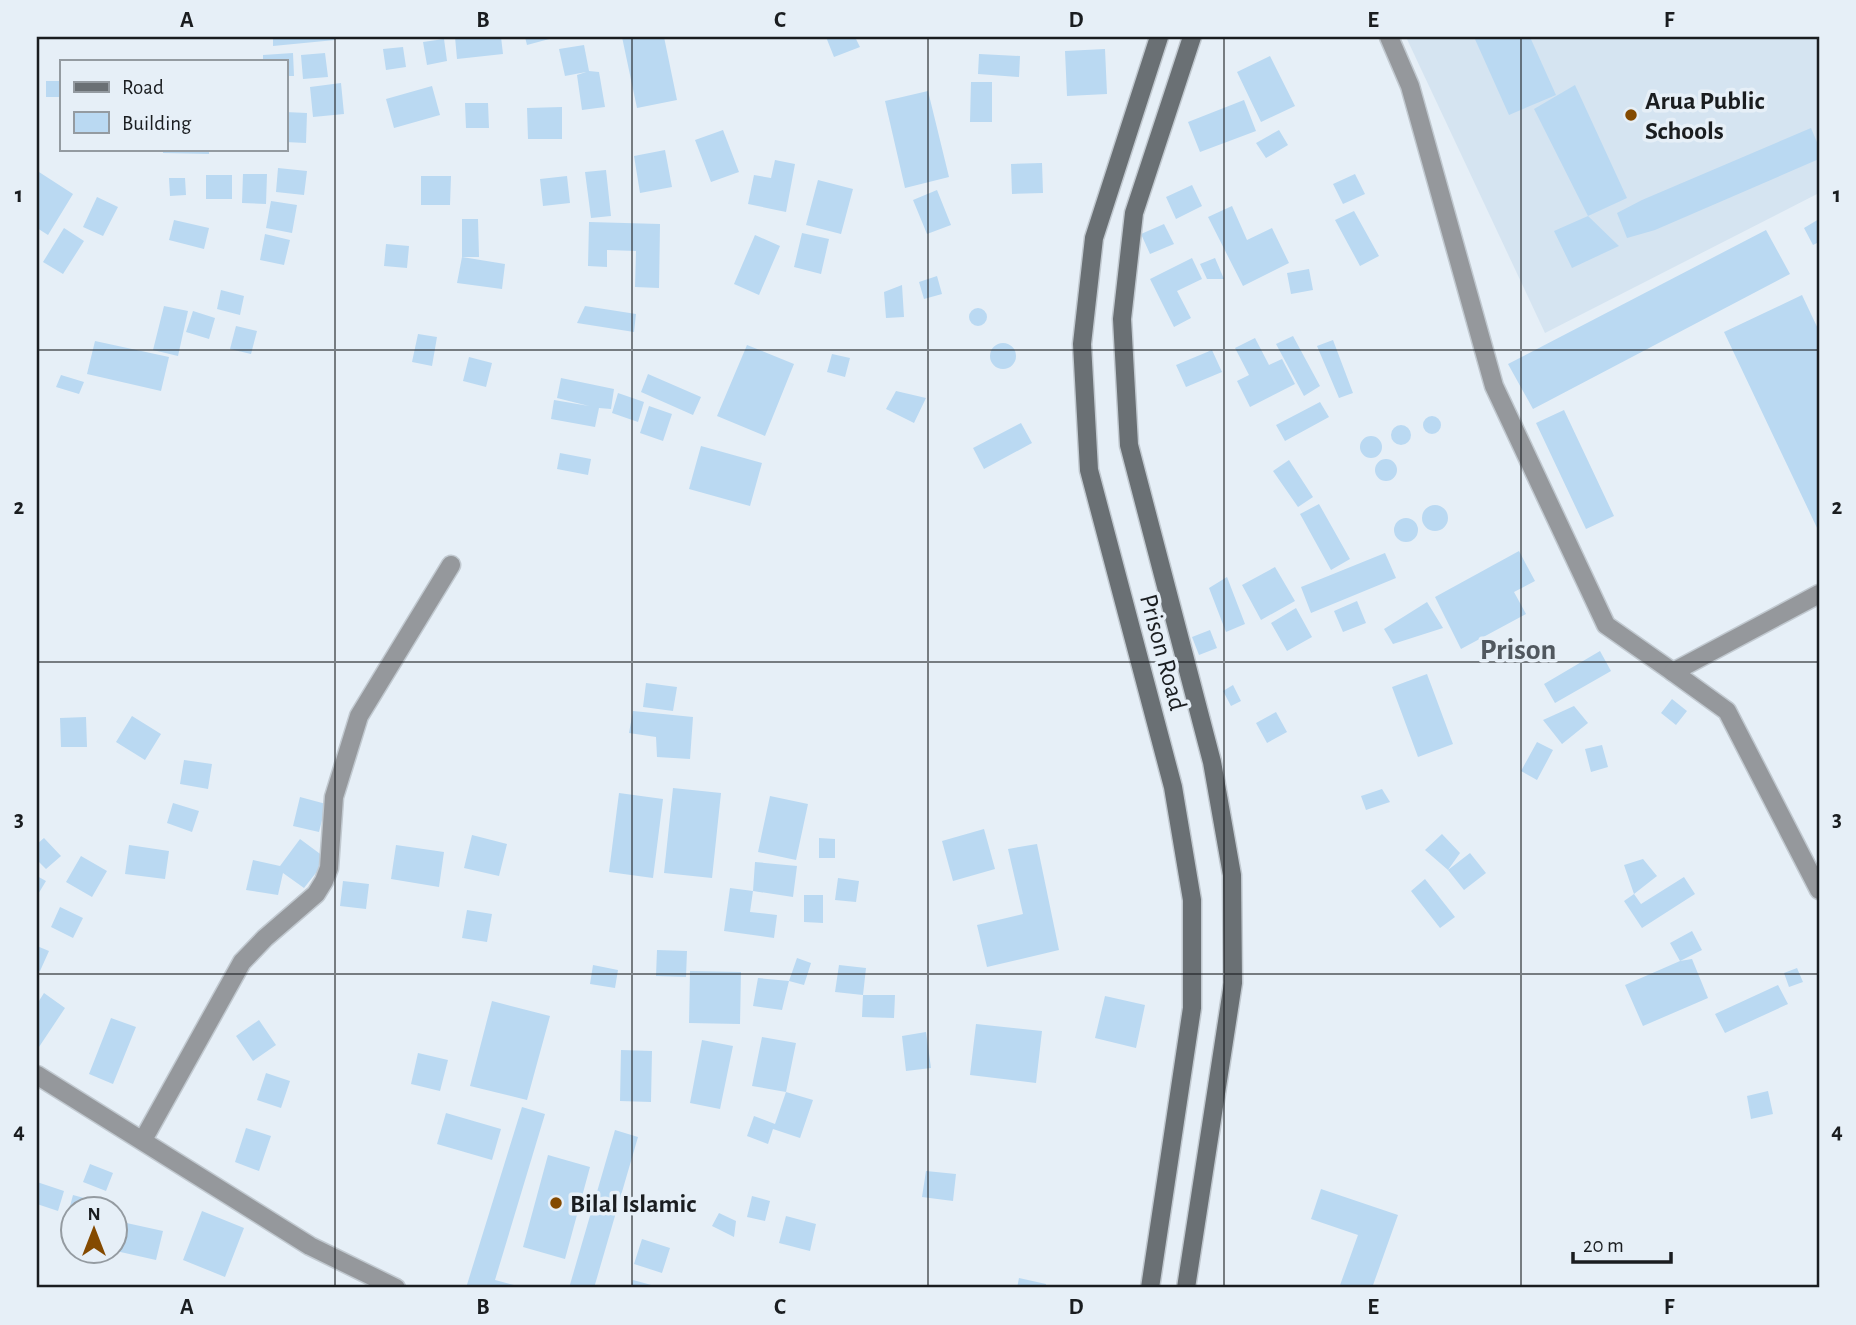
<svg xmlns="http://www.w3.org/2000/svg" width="1856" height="1325" viewBox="0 0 1856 1325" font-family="'Alegreya Sans',sans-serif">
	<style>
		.built { fill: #d5e4f1 }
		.building { fill: #bad9f2 }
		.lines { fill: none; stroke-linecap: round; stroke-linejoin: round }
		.lane-casing { stroke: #c1c9d0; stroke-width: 21 }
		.street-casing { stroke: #c1c9d0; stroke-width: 21 }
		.secondary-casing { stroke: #c1c9d0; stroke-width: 21 }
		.lane { stroke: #95989c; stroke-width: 18 }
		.street { stroke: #95989c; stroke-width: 18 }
		.secondary { stroke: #6a7074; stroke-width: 18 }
		.grid { fill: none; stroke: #1a1d20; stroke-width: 2; stroke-opacity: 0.55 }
		.poi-dot { fill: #844a00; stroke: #e6eff7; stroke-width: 2.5 }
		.labels { text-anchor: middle; stroke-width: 7; stroke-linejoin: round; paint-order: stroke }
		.poi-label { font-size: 26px; font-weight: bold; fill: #1a1d20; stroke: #e6eff7; text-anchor: start }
		.street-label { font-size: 26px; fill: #1a1d20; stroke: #e6eff7 }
		.quarter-label { font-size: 30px; font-weight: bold; fill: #51585f; stroke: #e6eff7 }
		.neatline { fill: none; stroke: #1a1d20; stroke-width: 2.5 }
		.grid-label { font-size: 23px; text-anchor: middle; font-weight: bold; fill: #1a1d20 }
	</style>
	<rect width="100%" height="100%" fill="#e6eff7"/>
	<path class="built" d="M1406,37h413v156l-274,140z"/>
	<path class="building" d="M273,37h61l1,3 -62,6z
		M455,37h46l2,17 -46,5z
		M525,37h28v1l-26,7z
		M622,37h42l13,63 -40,8z
		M826,37h29l5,10 -26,10z
		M1474,37h56l26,58 -47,20z
		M444,39l3,22 -20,4 -4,-23z
		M584,45l5,26 10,1 6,35 -23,3 -5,-35 9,-3 -21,4 -6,-27z
		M403,47l3,20 -20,3 -3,-21z
		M1105,49l2,45 -40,2 -2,-45z
		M293,53l1,23h-9v-15h-22v-6z
		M325,53l3,24 -25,2 -2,-24z
		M979,54l41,2 -1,21 -41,-3z
		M1270,56l25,50 -34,16 -24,-50z
		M46,81h15v16h-15z
		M971,82h21v40h-22z
		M341,83l3,31 -31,3 -3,-30z
		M1575,85l52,113 -39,18 -54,-107z
		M432,86l8,29 -46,13 -8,-29z
		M928,91l21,86 -44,11 -20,-87z
		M1244,100l12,31 -56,21 -12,-30z
		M465,103h23l1,25h-23z
		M562,107v32h-34l-1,-31z
		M285,112l22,1 -1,30 -21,-1z
		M1811,128l8,19v12l-164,71 -28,8 -10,-25 25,-13z
		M723,130l16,42 -28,10 -16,-42z
		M1279,130l9,15 -22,13 -10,-15z
		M163,149h46v5l-46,-1z
		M665,150l7,37 -32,6 -6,-37z
		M775,160l20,4 -9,48 -38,-8 6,-29 17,3z
		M1042,163l1,30 -31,1 -1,-30z
		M278,168l29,3 -3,24 -28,-3z
		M606,170l5,46 -20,2 -6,-46z
		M39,172l34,22 -25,41 -11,-7v-52z
		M243,174h24l-1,30 -24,-1z
		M1355,174l10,20 -22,10 -10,-20z
		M206,175h26v24h-26z
		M421,176h30l-1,29h-29z
		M567,176l3,27 -27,3 -3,-27z
		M169,178h16l1,17 -16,1z
		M818,180l35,9 -12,45 -35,-9z
		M1192,185l10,21 -26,13 -10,-22z
		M937,190l14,35 -24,9 -14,-34z
		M97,197l21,10 -15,29 -20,-9z
		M271,201l26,4 -5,28 -26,-5z
		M1232,206l15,34 25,-12 17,35 -46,23 -35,-69z
		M1354,211l25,45 -19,10 -25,-46z
		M1588,216l31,30 -47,22 -18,-37z
		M462,219h16l1,38h-17z
		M1819,219v23l-6,3 -9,-17z
		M174,220l35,8 -5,21 -35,-9z
		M589,222l71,2 -1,64 -24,-1 1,-36 -29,-1v17l-19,-1z
		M1164,224l10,20 -24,10 -9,-20z
		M64,228l20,13 -21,33 -20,-12z
		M1766,230l24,44 -257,135 -25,-45z
		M802,233l27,6 -8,35 -27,-7z
		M265,234l25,6 -6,25 -24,-5z
		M755,235l25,11 -21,49 -25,-11z
		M386,244l23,2 -2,22 -23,-2z
		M462,257l43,7 -3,25 -45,-6z
		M1192,258l10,21 -25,12 14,27 -17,9 -24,-48z
		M1215,258l9,21h-17l-7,-15z
		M1309,269l4,21 -22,4 -4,-21z
		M937,276l5,18 -18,5 -5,-17z
		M902,285l2,32 -18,1 -2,-26z
		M221,290l23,6 -4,19 -23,-6z
		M1802,295l17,36v201l-95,-200z
		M164,306l24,5 -10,45 -25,-6z
		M585,306l51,8 -2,18 -57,-9z
		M969 317a9 9 0 1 1 18 0a9 9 0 1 1-18 0Z
		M193,311l22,7 -6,21 -23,-7z
		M236,326l21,5 -6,23 -21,-5z
		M418,334l19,3 -5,29 -20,-4z
		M1293,336l27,50 -16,10 -28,-52z
		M1255,338l14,27 13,-6 13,25 -45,23 -13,-26 12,-6 -14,-27z
		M1333,340l20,53 -14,5 -22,-52z
		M95,341l74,16 -8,34 -74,-17z
		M990 356a13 13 0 1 1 26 0a13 13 0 1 1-26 0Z
		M747,345l47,19 -29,72 -48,-20z
		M1212,350l10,22 -36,15 -10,-22z
		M832,354l18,4 -5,19 -18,-5z
		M469,357l23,6 -6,24 -23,-6z
		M648,374l53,23 -8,18 -52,-23z
		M61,375l23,7 -5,12 -23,-7z
		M561,378l53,11 -3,20 -12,-1 -4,19 -44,-8 3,-19 35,6 -32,-8z
		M896,391l30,7 -12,25 -28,-14z
		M618,393l26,9 -6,20 -26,-9z
		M1320,402l9,15 -44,24 -9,-16z
		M649,406l23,8 -9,27 -23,-8z
		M1564,410l50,106 -28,13 -50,-106z
		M1423 425a9 9 0 1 1 18 0a9 9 0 1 1-18 0Z
		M1021,423l11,20 -48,26 -11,-21z
		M1391 435a10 10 0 1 1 20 0a10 10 0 1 1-20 0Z
		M1360 447a11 11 0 1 1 22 0a11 11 0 1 1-22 0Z
		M701,446l61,17 -12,43 -61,-17z
		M560,453l31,6 -3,16 -31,-6z
		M1375 470a11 11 0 1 1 22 0a11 11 0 1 1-22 0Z
		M1289,460l24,37 -15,10 -25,-36z
		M1319,504l31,55 -19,11 -31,-56z
		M1422 518a13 13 0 1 1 26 0a13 13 0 1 1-26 0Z
		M1394 530a12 12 0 1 1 24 0a12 12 0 1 1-24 0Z
		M1519,551l16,30 -21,11 12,22 -65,35 -26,-52z
		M1385,553l11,25 -85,35 -10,-26z
		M1275,567l20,34 -34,19 -19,-35z
		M1227,577l18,47 -19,8 -17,-44z
		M1357,601l9,22 -23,9 -9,-21z
		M1427,602l16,26 -50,16 -9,-15z
		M1296,608l16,29 -25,14 -16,-28z
		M1210,630l7,18 -18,7 -7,-18z
		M1600,651l11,20 -56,32 -11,-19z
		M1427,674l26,70 -35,13 -26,-70z
		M646,683l31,4 -4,24 -30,-4z
		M1233,685l8,16 -10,5 -8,-15z
		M1672,699l15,12 -11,14 -15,-12z
		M1574,706l14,17 -26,21 -19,-24z
		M633,711l60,6 -3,42 -33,-2 -1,-20 -27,-4z
		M1276,712l11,20 -20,11 -11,-20z
		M132,716l29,18 -16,26 -29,-18z
		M86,717l1,30h-26l-1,-29z
		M1537,742l16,8 -16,30 -16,-9z
		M1602,745l6,22 -17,5 -6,-23z
		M184,760l28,4 -4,25 -28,-5z
		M673,788l48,5 -9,85 -48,-5z
		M1382,789l8,13 -24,8 -5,-14z
		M619,793l44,6 -10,79 -44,-6z
		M770,796l38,8 -12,56 -38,-8z
		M300,797l26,7 -7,28 -26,-6z
		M173,803l26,8 -7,21 -25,-9z
		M984,829l11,40 -42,12 -11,-40z
		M1442,834l18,19 -12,17 22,-17 16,20 -22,17 -16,-20 -23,-20z
		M472,835l35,9 -8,32 -35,-8z
		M44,838l17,18 -15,13 -9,-9v-16z
		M819,838l16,1v19h-16z
		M300,839l27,20 -23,29 -21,-15 -5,22 -32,-5 7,-30 27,6z
		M1037,844l22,106 -72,17 -10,-42 46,-11 -15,-65z
		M129,845l40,6 -4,28 -40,-5z
		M396,845l48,7 -5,35 -48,-8z
		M81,856l26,15 -15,26 -26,-15z
		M1643,859l14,17 -23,18 7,10 43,-27 11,17 -53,34 -18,-27 10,-7 -10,-29z
		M755,862l42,4 -4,31 -40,-6z
		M37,876l9,5 -9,15z
		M838,878l21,3 -3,21 -21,-2z
		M1425,879l30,38 -15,11 -29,-37z
		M343,881l26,3 -3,25 -26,-3z
		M730,888l23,3 -3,21 27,3 -3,23 -50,-7z
		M804,895h19v28l-19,-1z
		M60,907l23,11 -10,20 -22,-11z
		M467,910l25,4 -5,28 -25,-4z
		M1692,931l10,19 -22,11 -10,-18z
		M37,946l12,5 -9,20 -3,-1z
		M657,950l30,1 -1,26 -30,-1z
		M797,958l14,5 -7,22 -15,-4z
		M1692,959l16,39 -65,28 -18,-41 55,-24z
		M593,965l25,5 -3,18 -25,-4z
		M839,965l27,3 -3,27 -28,-3z
		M1797,968l6,14 -14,5 -5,-14z
		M690,971l51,1 -1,52 -51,-1z
		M758,978l31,3 -7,29 -29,-4z
		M1778,985l10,19 -63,29 -10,-19z
		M44,993l21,15 -28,42v-46z
		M863,995h32l-1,23 -32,-1z
		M1105,996l40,9 -9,43 -41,-10z
		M492,1001l58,15 -23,84 -57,-14z
		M111,1018l25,9 -23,57 -24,-10z
		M259,1020l17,25 -23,16 -17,-25z
		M976,1024l66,7 -6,52 -66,-8z
		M926,1032l5,36 -25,3 -4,-35z
		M762,1037l34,6 -10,49 -34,-6z
		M702,1040l31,6 -13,63 -30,-6z
		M621,1050l31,1 -1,51 -31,-1z
		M418,1053l30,7 -8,31 -29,-7z
		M266,1073l24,8 -9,27 -24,-8z
		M1768,1091l5,23 -22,5 -4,-23z
		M786,1092l27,8 -13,38 -27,-9 -5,15 -21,-8 7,-20 21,8z
		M522,1107l23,7 -50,166 19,5 -1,3h-47z
		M446,1113l55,16 -9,31 -55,-16z
		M246,1128l25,8 -12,35 -24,-9z
		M615,1130l23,7 -44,151h-25z
		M548,1155l42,12 -25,92 -42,-12z
		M90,1164l23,9 -7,18 -23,-9z
		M926,1171l30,3 -3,27 -31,-4z
		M37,1182l27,9 -6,20 -21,-7z
		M1321,1189l77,26 -26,73h-33l19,-53 -47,-16z
		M73,1195l33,9 -2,6h-30v13l-8,-2z
		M752,1196l18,5 -5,20 -18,-4z
		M202,1211l42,17 -19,49 -42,-17z
		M719,1213l17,8 -2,16 -22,-11z
		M786,1216l30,8 -6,27 -31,-8z
		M122,1222l41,9 -7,29 -40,-9z
		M642,1239l28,9 -8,25 -28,-9z
		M1019,1278l27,6 -1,4h-28z
		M633,1280l22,6v2h-24z"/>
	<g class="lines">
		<g class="lane-casing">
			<path id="lane" d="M1389,37l21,49 84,300 112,239 67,47"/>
		</g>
		<g class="street-casing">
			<path id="street" d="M1819,594l-146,78 54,39 92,179
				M37,1075l273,171 86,42
				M143,1140l99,-178 23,-24 51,-44 8,-13 5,-13 5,-71 25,-81 92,-151"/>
		</g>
		<g class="secondary-casing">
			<path id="secondary" d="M1150,1288l42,-280v-108l-19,-113 -84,-317 -7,-126 12,-106 65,-201
				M1186,1288l47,-305 -1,-108 -20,-113 -83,-317 -7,-126 12,-106 58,-176"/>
		</g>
		<use href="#lane" class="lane"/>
		<use href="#street" class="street"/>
		<use href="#secondary" class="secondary"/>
	</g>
	<path class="grid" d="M335,37v1251M632,37v1251M928,37v1251M1224,37v1251M1521,37v1251M37,350h1782M37,662h1782M37,974h1782"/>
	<g class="poi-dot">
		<circle cx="1631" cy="115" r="7"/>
		<circle cx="556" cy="1203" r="7"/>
	</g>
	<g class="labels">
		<g class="poi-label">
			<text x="1645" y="109">Arua Public<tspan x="1645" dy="30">Schools</tspan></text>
			<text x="570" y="1212">Bilal Islamic</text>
		</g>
		<g class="street-label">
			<text transform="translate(1164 652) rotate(75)" y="9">Prison Road</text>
		</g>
		<g class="quarter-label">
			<text x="1518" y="659">Prison</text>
		</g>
	</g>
	<rect width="1856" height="1325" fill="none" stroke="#e6eff7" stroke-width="77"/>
	<rect x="60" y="60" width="228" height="91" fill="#e6eff7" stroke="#949ba1" stroke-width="2"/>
	<rect x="74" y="82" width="35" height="10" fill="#6a7074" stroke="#949ba1" stroke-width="2"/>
	<text x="122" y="94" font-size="21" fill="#1a1d20">Road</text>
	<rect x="74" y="112" width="35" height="21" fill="#bad9f2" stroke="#949ba1" stroke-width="2"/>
	<text x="122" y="130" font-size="21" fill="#1a1d20">Building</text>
	<g transform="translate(94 1230)"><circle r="33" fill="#e6eff7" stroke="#949ba1" stroke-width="2"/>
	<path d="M0-5L12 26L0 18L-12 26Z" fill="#844a00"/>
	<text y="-10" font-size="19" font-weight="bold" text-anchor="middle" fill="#1a1d20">N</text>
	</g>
	<path d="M1573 1252v10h98v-10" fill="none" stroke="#1a1d20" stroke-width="3.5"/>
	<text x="1583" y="1252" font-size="21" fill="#1a1d20" stroke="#e6eff7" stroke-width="5" paint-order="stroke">20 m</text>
	<rect x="38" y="38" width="1780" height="1248" class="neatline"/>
	<g class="grid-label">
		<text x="187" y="27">A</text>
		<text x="483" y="27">B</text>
		<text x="780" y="27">C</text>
		<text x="1076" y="27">D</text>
		<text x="1373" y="27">E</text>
		<text x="1669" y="27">F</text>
		<text x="19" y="202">1</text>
		<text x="1837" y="202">1</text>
		<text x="19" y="514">2</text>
		<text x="1837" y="514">2</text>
		<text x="19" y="826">3</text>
		<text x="1837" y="826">3</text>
		<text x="19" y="1138">4</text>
		<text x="1837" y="1138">4</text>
		<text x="187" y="1314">A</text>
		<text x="483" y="1314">B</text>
		<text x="780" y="1314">C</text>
		<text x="1076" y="1314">D</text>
		<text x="1373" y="1314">E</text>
		<text x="1669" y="1314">F</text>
	</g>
</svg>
